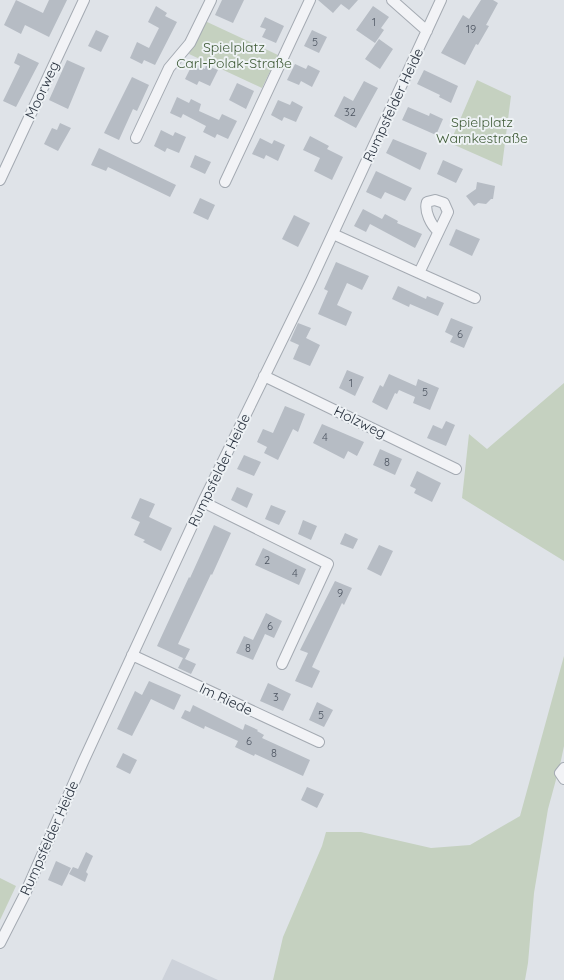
<svg xmlns="http://www.w3.org/2000/svg" width="564" height="980" viewBox="0 0 564 980" font-family="Quicksand,sans-serif">
	<style>
		.built { fill: #cdd2da }
		.green { fill: #c5d1c0 }
		.building { fill: #b6bcc4 }
		.lines { fill: none; stroke-linecap: round; stroke-linejoin: round }
		.street-casing { stroke: #a4aab2; stroke-width: 12 }
		.street { stroke: #f2f3f6; stroke-width: 10 }
		.labels { text-anchor: middle; stroke-width: 4; stroke-linejoin: round; paint-order: stroke }
		.number-label { font-size: 11px; fill: #4c5460 }
		.park-label { font-size: 14px; fill: #3e5a36; stroke: #eef2f5 }
		.street-label { font-size: 14px; fill: #28313e; stroke: #eef2f5 }
	</style>
	<rect width="100%" height="100%" fill="#dfe3e8"/>
	<path class="built" d="M172,959l46,21h-56z"/>
	<path class="green" d="M205,21l73,34 -16,33 -73,-34z
		M477,80l34,16 -9,70 -52,-23z
		M564,383v178l-102,-63 7,-64 18,15z
		M564,656v90l-4,19 -12,44 -14,84 -6,70 -3,17h-252l10,-43 39,-91 4,-14h35l70,16 39,-3 50,-29z
		M0,878l16,8 -16,34z"/>
	<path class="building" d="M16,0l27,13 6,-13h18l-18,37 -24,-12 -4,9 -17,-9z
		M222,0h22l-11,23 -18,-8z
		M318,0h40l-9,10 -8,-6 -8,9z
		M481,0h12l5,3 -12,22 3,1 -11,19 -2,-1 -11,21 -24,-12 22,-38 6,4z
		M156,6l11,7 -2,3 12,6 -22,43 -11,-5 -2,4 -12,-6 7,-16 12,6 10,-20 -11,-6z
		M373,6l16,11 -8,11 3,2 -9,13 -19,-13z
		M265,17l19,9 -8,17 -14,-6 4,-8 -6,-2z
		M96,30l13,6 -8,16 -13,-6z
		M312,30l15,7 -8,16 -15,-7z
		M379,39l14,10 -13,20 -15,-10z
		M18,53l21,10 -23,44 -13,-6 17,-35 -6,-3z
		M67,60l18,8 -17,41 -19,-9z
		M193,63l12,6 1,-4 12,5 -8,16 -11,-5 -2,4 -12,-6z
		M295,64l11,5 2,-4 12,6 -8,16 -11,-6 -2,4 -12,-5z
		M424,70l34,16 -7,17 -12,-6 1,-2 -23,-11z
		M132,77l17,8 -12,26 -4,-2 -14,31 -15,-7z
		M364,81l14,7 -22,40 -22,-12 10,-20 9,5z
		M237,83l17,8 -8,18 -17,-9z
		M177,97l12,6 2,-4 10,5 -2,7 20,9 3,-6 15,7 -9,18 -11,-5 -2,4 -12,-6 3,-6 -23,-12 -2,4 -11,-5z
		M278,100l12,5 2,-4 11,6 -7,15 -12,-5 -2,4 -11,-6z
		M408,107l21,9 1,-3 13,6 -7,16 -34,-15z
		M60,123l11,5 -13,23 -14,-7 8,-16 5,2z
		M161,130l12,6 2,-4 11,5 -7,16 -12,-5 -2,4 -11,-6z
		M310,136l19,10 -2,3 16,8 -11,23 -18,-9 6,-13 -17,-8z
		M260,138l12,6 2,-4 11,5 -7,16 -12,-6 -2,4 -12,-5z
		M393,139l34,14 -7,17 -34,-17z
		M99,148l77,37 -6,12 -62,-30 -2,4 -15,-6z
		M195,155l16,7 -6,12 -15,-7z
		M443,160l20,9 -7,14 -19,-9z
		M376,171l36,17 -7,13 -20,-9 -4,7 -15,-7z
		M477,182l18,4 -2,13h-2l-5,5 -8,-1 -4,3 -8,-10 10,-7z
		M200,198l15,7 -7,15 -15,-7z
		M363,209l19,10 3,-5 13,7 -1,2 25,11 -7,14 -45,-24 -4,8 -12,-6z
		M294,215l16,8 -12,24 -16,-8z
		M456,229l24,10 -8,17 -23,-11z
		M336,262l33,14 -7,14 -15,-7 -10,22 15,7 -6,14 -28,-12 10,-23 -4,-2z
		M398,286l28,13 1,-3 17,7 -6,13 -28,-12 -1,3 -17,-8z
		M451,318l22,9 -9,21 -14,-6 3,-6 -8,-4z
		M298,323l13,5 -5,10 14,7 -10,21 -17,-7 6,-14 -9,-4z
		M347,370l17,7 -9,19 -16,-8z
		M389,374l27,12 2,-7 21,9 -9,22 -17,-7 2,-6 -16,-7 -2,4 -2,-1 -8,17 -15,-8 8,-17 3,2z
		M285,406l20,8 -7,18 -5,-3 -15,31 -14,-7 3,-6 -10,-5 6,-13 10,4z
		M446,421l9,4 -9,21 -19,-8 6,-13 9,4z
		M322,424l42,18 -7,14 -9,-5 -4,8 -31,-16z
		M380,449l22,10 -7,16 -22,-10z
		M244,455l17,7 -7,14 -17,-7z
		M417,471l24,12 -9,19 -18,-9 2,-4 -6,-3z
		M237,487l16,7 -6,14 -16,-8z
		M140,498l15,6 -6,13 23,11 -11,23 -18,-9 2,-2 -11,-5 6,-13 -9,-4z
		M271,505l15,6 -7,14 -14,-6z
		M303,520l14,6 -6,14 -13,-6z
		M214,525l17,8 -19,42 -1,-1 -33,70 12,5 -5,10 11,5 -5,10 -13,-6 5,-10 -26,-12 32,-69 1,1z
		M345,533l13,6 -5,10 -13,-5z
		M379,545l14,6 -12,25 -14,-7z
		M263,548l43,21 -7,16 -44,-20z
		M335,581l17,7 -8,17 -2,-2 -30,64 8,4 -8,17 -17,-7 13,-28 -8,-3z
		M266,613l16,8 -8,17 -9,-4 -12,26 -17,-7 8,-17 9,4z
		M149,681l32,14 -7,15 -23,-11 -19,37 -15,-7 18,-38 7,4z
		M268,683l23,11 -8,17 -23,-10z
		M317,702l16,8 -9,17 -15,-7z
		M193,705l50,25 2,-6 13,6 -1,1 7,4 -2,3 48,22 -7,16 -48,-22 -1,2 -19,-9 3,-6 -33,-15 -1,3 -23,-11 4,-8 5,2z
		M123,753l14,7 -7,14 -14,-7z
		M307,787l17,7 -7,14 -16,-8z
		M86,852l7,4 -7,16 2,2 -3,8 -16,-8 4,-7 5,2z
		M56,861l15,7 -9,18 -14,-6z"/>
	<g class="lines">
		<g class="street-casing">
			<path id="street" d="M392,0l35,31
				M136,138l33,-70 21,-25 21,-43
				M0,180l84,-180
				M225,182l85,-182
				M333,234l86,39 29,-61 -4,-9 -9,-3 -8,2c-3,9 4,23 11,29
				M419,273l56,25
				M264,376l192,93
				M203,502l125,62 -46,100
				M132,655l187,87
				M564,768l-4,5 4,6
				M0,943l24,-47 59,-134 120,-260 108,-221 130,-281"/>
		</g>
		<use href="#street" class="street"/>
	</g>
	<g class="labels">
		<g class="number-label">
			<text x="374" y="26">1</text>
			<text x="471" y="33">19</text>
			<text x="315" y="46">5</text>
			<text x="350" y="116">32</text>
			<text x="460" y="338">6</text>
			<text x="351" y="387">1</text>
			<text x="425" y="396">5</text>
			<text x="325" y="441">4</text>
			<text x="387" y="466">8</text>
			<text x="267" y="564">2</text>
			<text x="295" y="577">4</text>
			<text x="340" y="597">9</text>
			<text x="270" y="630">6</text>
			<text x="248" y="652">8</text>
			<text x="276" y="701">3</text>
			<text x="321" y="719">5</text>
			<text x="249" y="745">6</text>
			<text x="274" y="757">8</text>
		</g>
		<g class="park-label">
			<text x="234" y="52">Spielplatz<tspan x="234" dy="16">Carl-Polak-Straße</tspan></text>
			<text x="482" y="127">Spielplatz<tspan x="482" dy="16">Warnkestraße</tspan></text>
		</g>
		<g class="street-label">
			<text transform="translate(42 90) rotate(-65)" y="5">Moorweg</text>
			<text transform="translate(393 105) rotate(-65)" y="5">Rumpsfelder Heide</text>
			<text transform="translate(360 422) rotate(26)" y="5">Holzweg</text>
			<text transform="translate(219 470) rotate(-64)" y="5">Rumpsfelder Heide</text>
			<text transform="translate(226 699) rotate(25)" y="5">Im Riede</text>
			<text transform="translate(49 838) rotate(-66)" y="5">Rumpsfelder Heide</text>
		</g>
	</g>
</svg>
